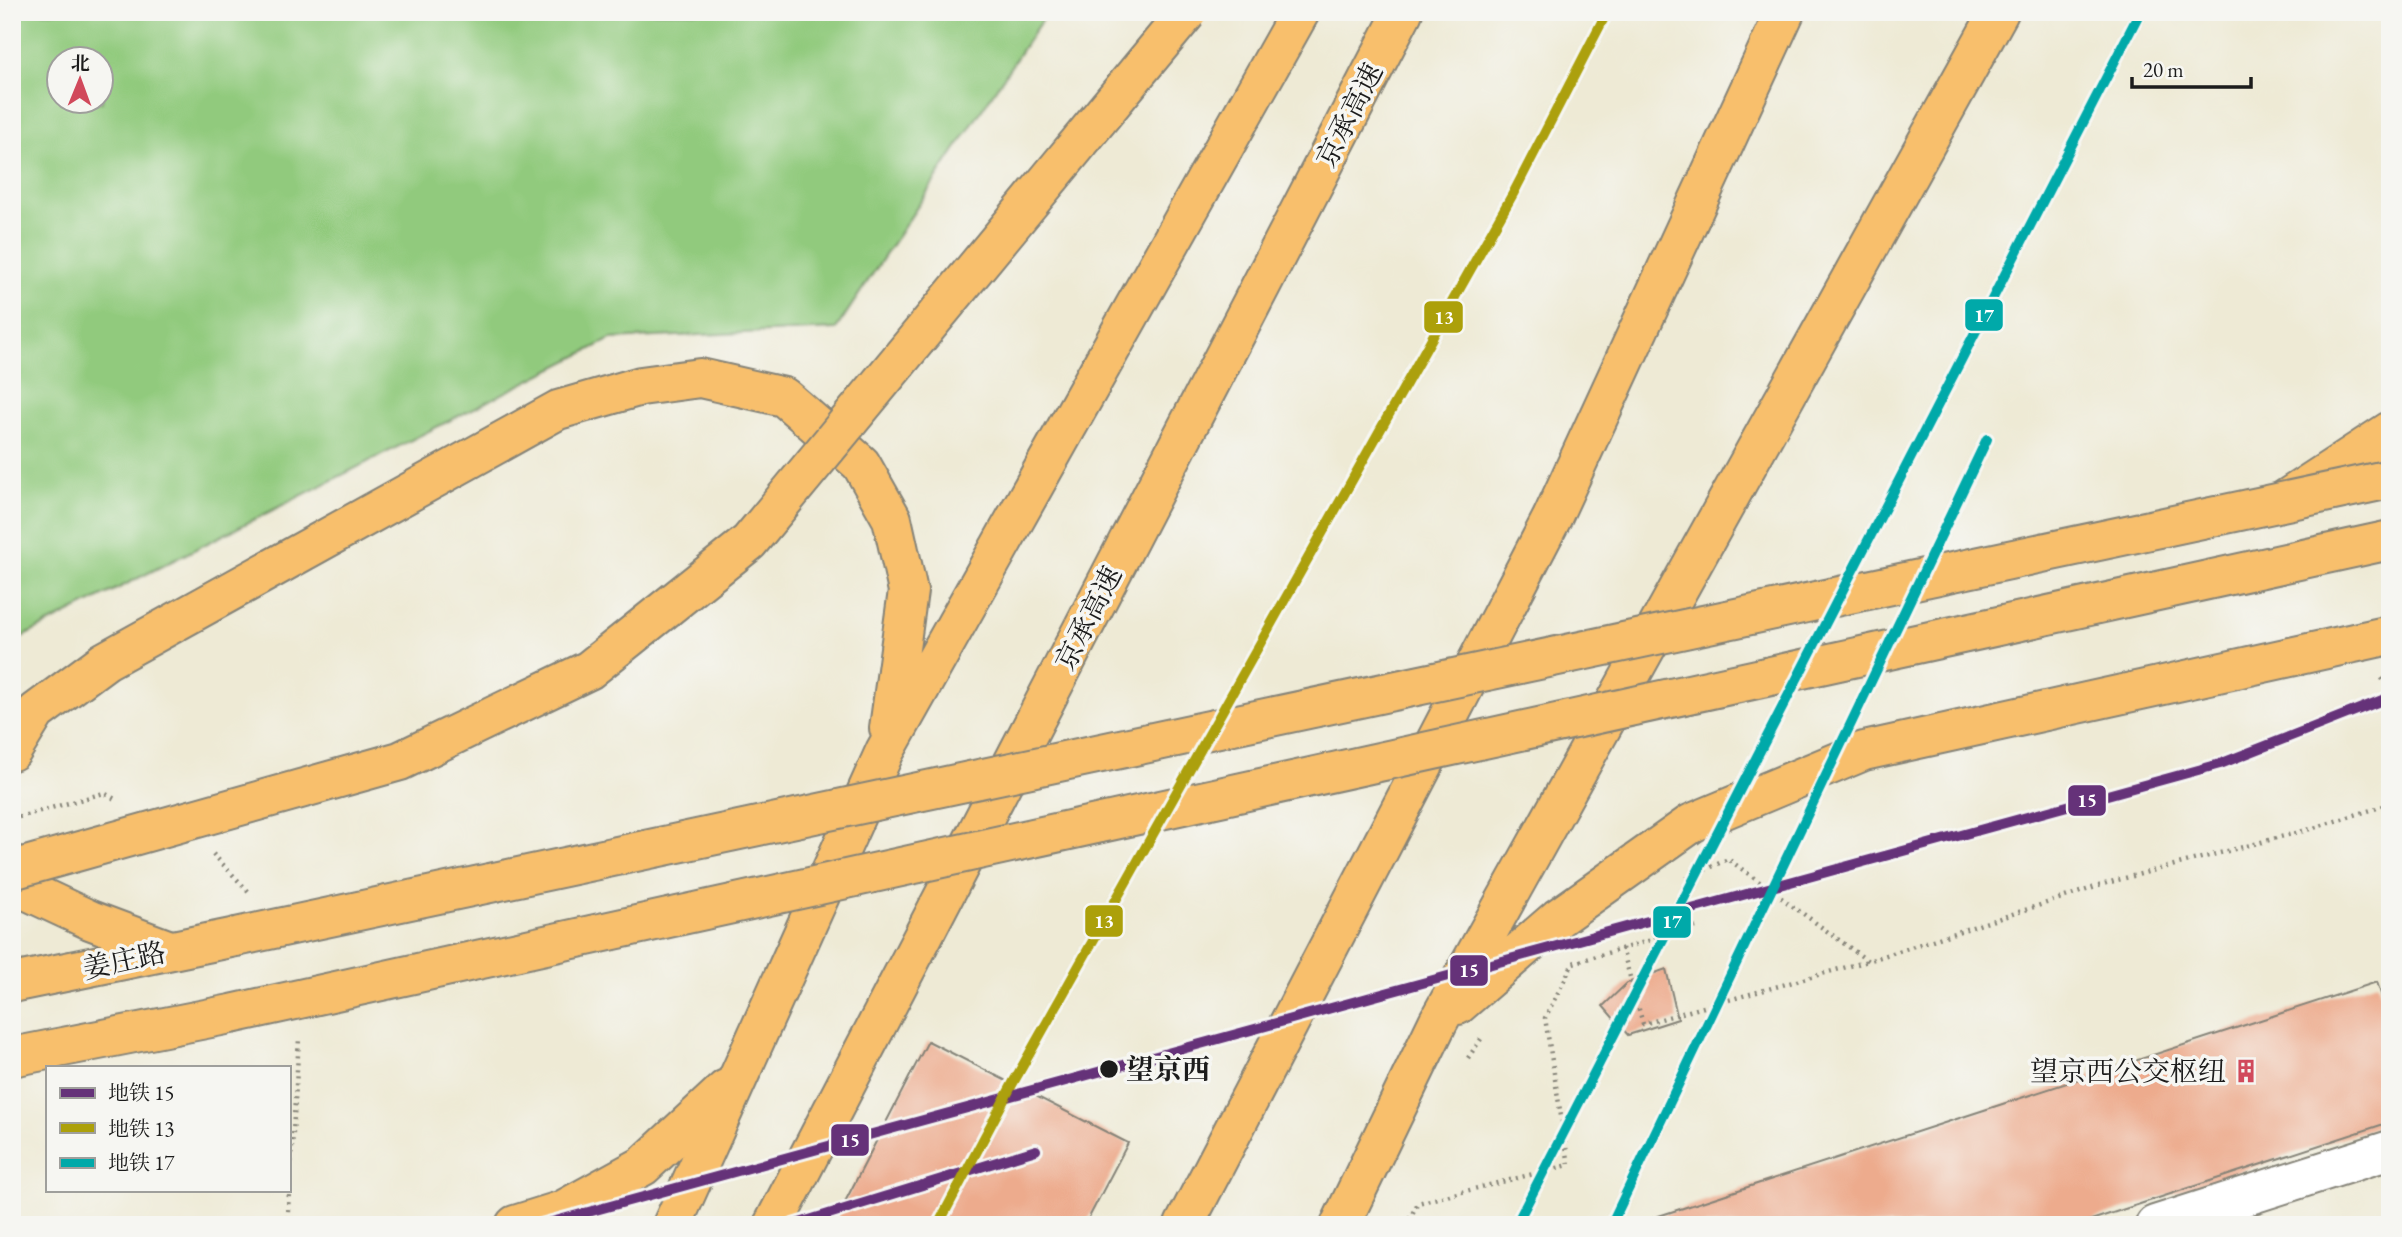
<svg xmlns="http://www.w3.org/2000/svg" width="2402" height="1237" viewBox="0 0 2402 1237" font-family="'EB Garamond','Noto Serif SC',serif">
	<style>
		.green { fill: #91ca7d; stroke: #56734c; stroke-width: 2; fill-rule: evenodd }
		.building { fill: #edab8d }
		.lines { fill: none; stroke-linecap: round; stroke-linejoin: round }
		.minor-casing { stroke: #858378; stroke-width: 42 }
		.major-casing { stroke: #858378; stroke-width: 42 }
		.highway-casing { stroke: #858378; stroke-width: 42 }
		.path { stroke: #858378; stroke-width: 4.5; stroke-dasharray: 2 5; stroke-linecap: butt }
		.minor { stroke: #fff; stroke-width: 38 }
		.major { stroke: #f8bf6c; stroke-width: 38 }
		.highway { stroke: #f8bf6c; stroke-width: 38 }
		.major-bridge-casing { stroke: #858378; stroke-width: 42; stroke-linecap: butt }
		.highway-bridge-casing { stroke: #858378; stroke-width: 42; stroke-linecap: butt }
		.major-bridge { stroke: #f8bf6c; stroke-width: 38 }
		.highway-bridge { stroke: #f8bf6c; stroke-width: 38 }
		.metro-1-casing { stroke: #f6f6f2; stroke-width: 16 }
		.metro-2-casing { stroke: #f6f6f2; stroke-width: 16 }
		.metro-3-casing { stroke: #f6f6f2; stroke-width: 16 }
		.metro-1 { stroke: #653279; stroke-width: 10 }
		.metro-2 { stroke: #aca00a; stroke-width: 10 }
		.metro-3 { stroke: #00a9a9; stroke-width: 10 }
		.stop-dot { fill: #1c1c1c; stroke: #f6f6f2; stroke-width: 2.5 }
		.labels { text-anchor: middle; stroke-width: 7; stroke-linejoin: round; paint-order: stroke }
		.street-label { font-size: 28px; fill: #1c1c1c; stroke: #f6f6f2 }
		.stop-label { font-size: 28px; font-weight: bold; fill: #1c1c1c; stroke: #f6f6f2; text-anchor: start }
		.poi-label { font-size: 28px; fill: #1c1c1c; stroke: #f6f6f2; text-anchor: end }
		.line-badge { stroke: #f6f6f2; stroke-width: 2.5 }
		.badge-label { font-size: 19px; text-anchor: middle; font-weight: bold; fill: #fff }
	</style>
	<rect width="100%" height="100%" fill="#f6f6f2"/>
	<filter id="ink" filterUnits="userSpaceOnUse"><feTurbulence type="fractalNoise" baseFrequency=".0143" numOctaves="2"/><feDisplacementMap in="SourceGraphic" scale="14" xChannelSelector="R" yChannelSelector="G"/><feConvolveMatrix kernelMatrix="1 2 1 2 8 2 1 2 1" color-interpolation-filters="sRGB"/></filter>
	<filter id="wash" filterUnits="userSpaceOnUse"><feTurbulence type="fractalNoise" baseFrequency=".00686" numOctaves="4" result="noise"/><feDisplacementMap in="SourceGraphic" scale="28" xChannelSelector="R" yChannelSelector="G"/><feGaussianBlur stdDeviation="1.57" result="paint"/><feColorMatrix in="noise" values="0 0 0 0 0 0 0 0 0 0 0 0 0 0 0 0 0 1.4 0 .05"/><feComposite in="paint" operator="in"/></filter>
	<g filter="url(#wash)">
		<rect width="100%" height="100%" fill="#eeead5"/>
		<path class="green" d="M12,12h1035l-211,317 -225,10 -599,303zM60,60h42v42h-42z"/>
		<g id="blocks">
			<path class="building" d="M1666,969l12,50 -50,16 -25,-29 24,-23z
				M2377,982l13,39v101l-314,103h-445z
				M928,1041l200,102 -43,82h-252z"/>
		</g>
	</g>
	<g filter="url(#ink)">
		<use href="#blocks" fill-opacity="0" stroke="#858378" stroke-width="2"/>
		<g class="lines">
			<g class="minor-casing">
				<path id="minor" d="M2155,1225l235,-75"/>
			</g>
			<g class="major-casing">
				<path id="major" d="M12,983l224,-46
					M12,1057l219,-43"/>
			</g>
			<g class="highway-casing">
				<path id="highway" d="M2283,501l107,-70
					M12,751l24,-39 69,-51 453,-251 83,-24 59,-8 84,19 77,67 31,55 16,72 -19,137
					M12,864l18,28 60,28 80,30
					M1458,1005l100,-87 134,-95 172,-72 526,-116
					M515,1225l48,-15 80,-44 83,-77
					M672,1225l213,-474 415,-739
					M773,1225l630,-1213
					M1184,1225l368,-707 233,-506
					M1340,1225l98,-203 561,-1010"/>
			</g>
			<path class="path" d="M2382,678l8,13
				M12,819l92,-26 13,7
				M213,854l37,39
				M1686,879l42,-20 140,102 246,-80 193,-51 83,-26
				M1622,948l21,76 225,-63
				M1468,1058l13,-19
				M287,1225l12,-186
				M1406,1225l12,-22 151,-38 -24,-147 28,-55 123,-36"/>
			<use href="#minor" class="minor"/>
			<use href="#major" class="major"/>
			<use href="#highway" class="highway"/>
			<g class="major-bridge-casing">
				<path id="major-bridge" d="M236,937l2154,-458
					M231,1014l2159,-474"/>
			</g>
			<g class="highway-bridge-casing">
				<path id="highway-bridge" d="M12,870l388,-109 189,-91 160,-128 438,-530"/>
			</g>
			<use href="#major-bridge" class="major-bridge"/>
			<use href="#highway-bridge" class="highway-bridge"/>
			<g class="metro-1-casing">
				<path id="metro-1" d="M541,1225l1679,-461 170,-67
					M793,1225l243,-75"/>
			</g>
			<g class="metro-2-casing">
				<path id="metro-2" d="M938,1225l75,-142 501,-891 93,-180"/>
			</g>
			<g class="metro-3-casing">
				<path id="metro-3" d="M1516,1225l624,-1213
					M1611,1225l376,-786"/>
			</g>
			<use href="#metro-1" class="metro-1"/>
			<use href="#metro-2" class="metro-2"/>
			<use href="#metro-3" class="metro-3"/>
		</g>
	</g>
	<defs>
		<g id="building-bare" transform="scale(1.89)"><path d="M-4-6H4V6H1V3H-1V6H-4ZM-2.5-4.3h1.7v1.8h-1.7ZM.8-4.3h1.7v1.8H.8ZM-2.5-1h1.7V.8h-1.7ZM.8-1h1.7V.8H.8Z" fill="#d1495b" stroke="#f6f6f2" stroke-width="2.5" paint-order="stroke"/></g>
	</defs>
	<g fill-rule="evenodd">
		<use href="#building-bare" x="2246" y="1071"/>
	</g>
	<circle class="stop-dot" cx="1109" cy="1069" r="10"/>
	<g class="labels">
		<g class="street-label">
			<text transform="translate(1349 115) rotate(-63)" y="10">京承高速</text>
			<text transform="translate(1088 618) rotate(-63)" y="10">京承高速</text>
			<text transform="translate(124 960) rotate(-12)" y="10">姜庄路</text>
		</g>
		<g class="stop-label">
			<text x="1126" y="1079">望京西</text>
		</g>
		<g class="poi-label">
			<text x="2226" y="1081">望京西公交枢纽</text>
		</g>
	</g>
	<g class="line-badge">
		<rect x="1964" y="298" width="40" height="34" rx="7" fill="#00a9a9"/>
		<rect x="1423" y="300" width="41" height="34" rx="7" fill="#aca00a"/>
		<rect x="2067" y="784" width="40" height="33" rx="7" fill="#653279"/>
		<rect x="1084" y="904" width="40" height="34" rx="7" fill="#aca00a"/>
		<rect x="1652" y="905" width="40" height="34" rx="7" fill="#00a9a9"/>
		<rect x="1449" y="954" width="40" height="33" rx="7" fill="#653279"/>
		<rect x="830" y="1123" width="40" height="34" rx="7" fill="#653279"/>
	</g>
	<g class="badge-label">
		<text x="1984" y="322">17</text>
		<text x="1444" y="324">13</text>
		<text x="2087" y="807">15</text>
		<text x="1104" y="928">13</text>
		<text x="1672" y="928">17</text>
		<text x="1469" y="977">15</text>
		<text x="850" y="1147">15</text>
	</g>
	<rect width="2402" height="1237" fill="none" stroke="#f6f6f2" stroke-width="42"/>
	<rect x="46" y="1066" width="245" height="126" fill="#f6f6f2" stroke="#9f9f9c" stroke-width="2"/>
	<rect x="60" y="1088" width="35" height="10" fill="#653279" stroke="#9f9f9c" stroke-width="2"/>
	<text x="108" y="1100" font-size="21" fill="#1c1c1c">地铁 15</text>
	<rect x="60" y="1123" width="35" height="10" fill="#aca00a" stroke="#9f9f9c" stroke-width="2"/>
	<text x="108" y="1136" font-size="21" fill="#1c1c1c">地铁 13</text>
	<rect x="60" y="1158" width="35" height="10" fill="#00a9a9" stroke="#9f9f9c" stroke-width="2"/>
	<text x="108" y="1170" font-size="21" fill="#1c1c1c">地铁 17</text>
	<g transform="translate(80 80) rotate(1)"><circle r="33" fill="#f6f6f2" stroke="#9f9f9c" stroke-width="2"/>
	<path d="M0-5L12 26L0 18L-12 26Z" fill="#d1495b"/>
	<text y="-10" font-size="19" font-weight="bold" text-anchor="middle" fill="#1c1c1c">北</text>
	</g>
	<path d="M2132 77v10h119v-10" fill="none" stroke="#1c1c1c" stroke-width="3.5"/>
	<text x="2143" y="77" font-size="21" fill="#1c1c1c" stroke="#f6f6f2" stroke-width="5" paint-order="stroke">20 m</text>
</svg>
